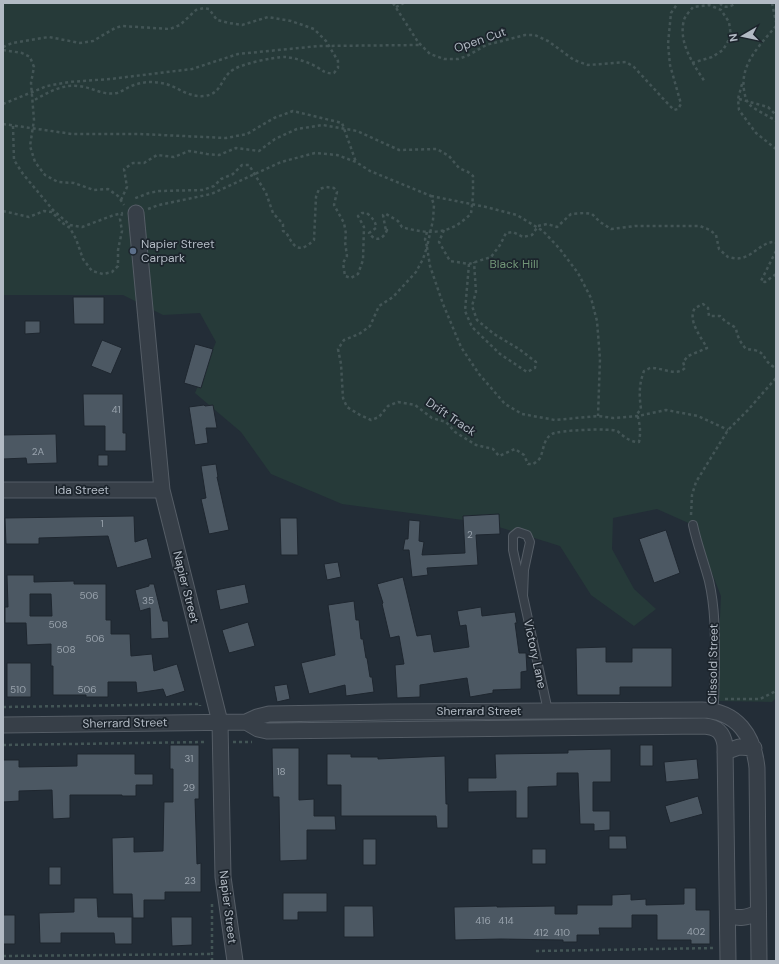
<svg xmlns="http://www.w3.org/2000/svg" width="779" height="964" viewBox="0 0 779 964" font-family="'DM Sans',sans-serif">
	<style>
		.green { fill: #263a39 }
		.building { fill: #4c5863; stroke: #1e262f; fill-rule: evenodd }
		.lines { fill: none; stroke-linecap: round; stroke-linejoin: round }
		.service-casing { stroke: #555d66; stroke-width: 10 }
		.minor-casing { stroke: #555d66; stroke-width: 17 }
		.path { stroke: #435556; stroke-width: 2.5; stroke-dasharray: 3 3; stroke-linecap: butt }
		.service { stroke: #373f48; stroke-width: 8 }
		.minor { stroke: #373f48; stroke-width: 15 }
		.service-dot { fill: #5c6f8a; stroke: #1c242c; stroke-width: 1.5 }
		.labels { text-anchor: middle; stroke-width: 3.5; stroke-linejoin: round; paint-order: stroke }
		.number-label { font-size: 10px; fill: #98a2ac }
		.street-label { font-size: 12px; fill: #b2bac4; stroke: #1c242c }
		.poi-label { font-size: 12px; fill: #b2bac4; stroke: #1c242c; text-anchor: start }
		.park-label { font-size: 12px; fill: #729778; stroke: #1c242c }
	</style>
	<rect width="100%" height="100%" fill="#232d37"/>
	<path class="green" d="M3,3h773v695l-4,4 -56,-1 5,-105 -28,-71 -36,-16 -44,9 -1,31 22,40 22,20 -22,17 -43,-31 -31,-49 -74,-23 -144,-19 -71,-30 -30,-42 -46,-39 21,-51 -16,-29 -37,2 -40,-20h-120z"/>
	<path class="building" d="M73,297h31v27h-30z
		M25,321h15v12l-15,1z
		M102,340l20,8 -11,26 -20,-8z
		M195,344l18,5 -12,39 -17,-5z
		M83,394h40v39h3v18h-21v-25h-21z
		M204,405l1,1 8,-1 4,23h-11l2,15 -13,2 -6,-38z
		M56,434l1,29 -30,1 -1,-6 -23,1v-24z
		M98,455h10v11h-10z
		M216,464l2,13h-1l12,53 -20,4 -8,-35 5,-1 -5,-32z
		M499,514l1,20 -24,1 2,30 -51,3 1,7 -16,2 -3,-27h-6l2,-11h3l1,-19 11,1 -1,20 5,1 -2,13 43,-2 -2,-37z
		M134,516l1,26 12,-4 5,20 -35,10 -9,-32 -69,2v6h-33l-1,-26z
		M280,518h17l1,37h-17z
		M666,530l14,43 -26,10 -15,-44z
		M338,562l3,15 -14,3 -3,-16z
		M7,575h27v7l40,-1v3h32v36h5v14h19l1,22 21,-2 2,17 23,-7 8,27 -19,6 -3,-8 -26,4 -1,-11h-28v15h-22v-2h-33v-29h-2v-22l-24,1 -1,-22h-21v-16h3zM30,594h21l1,22h-22z
		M403,577l14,59 14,-2 3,18 35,-5 -3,-22 -6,1 -3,-15 24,-4 1,9 33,-4 2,11h-2l4,30h7l1,18 -6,1v17l-28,1v3l-23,4 -3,-19 -47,7v12l-23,1 -2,-33 9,-1 -5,-28 -9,2 -8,-34 1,-1 -6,-19z
		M149,584h5l9,37h5l1,17 -18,1 -1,-31 -10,3 -5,-21 14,-4z
		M245,584l4,19 -29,7 -4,-20z
		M354,601l2,19h3l2,19h2l3,19h1l3,19h2l2,15 -28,4 -1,-11 -36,9 -8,-31 34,-8 -7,-50z
		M248,622l7,24 -26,7 -7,-23z
		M606,647v15h26v-14h40v39h-52v8h-43l-1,-47z
		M7,663h24v34h-24z
		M287,684l3,15 -13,3 -3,-16z
		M170,745h29v54h-4l1,31 1,34 4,-1v29h-36v8h-21v18h-11l-1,-24h-19l-1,-56 22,-1v15l29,-1 1,-49h9v-33h-3z
		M640,745h13v21h-13z
		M272,748h27v52l15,-1v17h21l1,14h-29v30l-27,1 -1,-64h-6z
		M611,749v33h-18v29h17v19l-16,1v-7h-14l-2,-51h-21v13l-29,1v31h-12v-27l-48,1v-14h28l-1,-24 73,-1v-3z
		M77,754h58v20h18v11h-17v11h-14v-1h-52v23l-17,1 -1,-29 -33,1v10l-16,1v-42h16v7l58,-1z
		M327,754h24v3h27v2l67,-3 1,48h2v24h-11l-1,-12h-95v-31h-14z
		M697,759l2,20 -33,3 -2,-20z
		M698,796l5,18 -33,9 -5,-17z
		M609,836h17l1,13h-18z
		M363,839h13v26h-13z
		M532,849h14v15h-14z
		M49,867h12v18h-12z
		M684,888h12v22h14v34h-19v-4h-34v-25h-25v13h-33l1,7h-23v7h-14v-2l-62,-1 -46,1 -1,-33 43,-1v1l58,-1v8h22v-9h35v-10l19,-1v6l15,-1v6l38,-1z
		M283,893h44v19h-29v8h-15z
		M74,898h23l1,19h34v27h-17l-1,-11h-53v10h-21l-1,-30 35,-1z
		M344,906h29l1,31h-30z
		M3,915h12v29h-12z
		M171,917h21v28l-20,1z"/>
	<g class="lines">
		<g class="service-casing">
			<path id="service" d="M693,525c4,19 11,37 16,56 7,30 6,62 6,93 -1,12 0,25 -2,37
				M523,596l1,-26 6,-28 -3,-7 -9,-3 -5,4v14l35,161"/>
		</g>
		<g class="minor-casing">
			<path id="minor" d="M136,213l26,277 58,232 3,155 12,84
				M3,490h159
				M246,722l11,-5 12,-3 121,-2 312,-2c35,1 52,26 55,58l2,193
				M3,725l243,-3 12,7 9,2 437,-5c13,1 19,6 21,19l3,216
				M725,752l14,-5 15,1
				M728,915c11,5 19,2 30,-2"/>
		</g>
		<path class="path" d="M393,3l25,39 12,12 14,5h14l9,-3 19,-11 39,-10h10l13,6 26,19 14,5 38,-3 8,5 35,38 5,5 4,-1 3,-5 -11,-39 -2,-21 3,-31 7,-10
			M720,3c3,6 11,4 16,0
			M772,3l4,19
			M396,7l8,-4
			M776,26c-16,19 -36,38 -32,64 1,6 2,11 6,15 5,5 19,11 26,16
			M3,47l9,-4 37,-6 31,6 13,-2 22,-13 7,-2 48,3 10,-4 16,-15 8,-2 5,1 8,11 12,3 13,2 26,-8 23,4 23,8 12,12 12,20v7l-4,5c-8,1 -11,-2 -17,-6 -9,-5 -21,-9 -32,-10 -11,0 -47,7 -55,15 -10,9 -9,22 -26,24 -16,2 -28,-11 -43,-13 -10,-2 -18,-1 -27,2 -6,2 -11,6 -17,8 -14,3 -25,-6 -39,-7 -15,-2 -32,7 -45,15
			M3,50l19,3 8,4 4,10 -3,16 3,37 -4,26 5,16 10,13 13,7 16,1 20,7 14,-1 10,7 6,9
			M692,63l20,-6 11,-7 8,-14 -2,-14 -8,-12 -12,-5 -16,2c-3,4 -8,9 -9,13 -6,22 9,44 21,62
			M742,84l-4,15 1,11 17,23 20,16
			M739,99l29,8 8,8
			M3,104l44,-18 22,-4 41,-3 82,-10 46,-15 81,-8 102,-1
			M3,124l69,10h68l86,4 21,-4 27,-16 19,-7 49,12 14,39
			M13,126l1,34 9,14 30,36 17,15 12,2 32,-12 9,-2
			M431,196l55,11 31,8 26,16 16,17 19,25 13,25 6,23 3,38 -2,57
			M121,200l6,-13 -3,-18 9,-6h11l13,-8 17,2 15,-6 18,3 12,1 17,-7 23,3 16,-12 22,-10 26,-4 34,6 42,19 38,-1 12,7 10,12 9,4 5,4v20l-2,18c-5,4 -10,9 -16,12 -16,9 -37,6 -53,1l-4,-6 -12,-7 -3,1 3,16 1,-1c-4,10 -12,12 -18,3l7,-5c0,-7 -4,-10 -9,-15h-5l-4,3 6,11 -1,33 -5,14 -7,4 -6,-2 -2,-13 4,-7 -2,-14 1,-8 -2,-11 -10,-18 3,-13 -3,-4 -8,-1 -7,2 -3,8 -2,43c-15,14 -20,8 -28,-8l-3,-1v-7l-10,-11 -7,-20 -17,-28h-7l-9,9 -12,5 -7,7 -11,4 -44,1 -10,2 -16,6
			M148,209l11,-4 52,-11 70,-32 34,-9 22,2 19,7 14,9 61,25 3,9 -1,15 -6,27 3,19 13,38 18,43 18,27 26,30 17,10 33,6 43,-4 15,2 25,-2 28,-6 32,6 30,14
			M3,211l26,6 15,-6 8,1 9,10 9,6 6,11 7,20 9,12 11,3 9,-2 6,-6v-16l4,-19 -2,-12 2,-5
			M444,230l-5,12 11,19 19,3 22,-7 9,-12 6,-12 7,-1 10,5 9,-2 6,-9 9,-2 10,3 14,-13 14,-1 7,1 8,8 11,7 24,-3h65l10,4 6,5 3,14 9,8c4,1 9,2 13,1 13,-2 21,-17 35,-16v2
			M427,232l-2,7 2,8 -4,12 -7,13 -23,25 -14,9 -9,20 -11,8 -15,6 -6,9 3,15 2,34 4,9 13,8 11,5 8,-3 9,-11 10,-4 17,3 17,13 14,4 9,10 21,13 17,4 6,7 16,-7 9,6 4,9h5c2,-1 5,-3 7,-6 4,-8 3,-19 12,-24 6,-4 60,-6 65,-3 2,1 3,3 5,4 5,4 10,7 17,7 2,-10 1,-18 -2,-28l4,-5c-2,-14 -2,-25 3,-38 2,-1 4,-2 6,-3 11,-1 26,9 35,0l-2,-6 5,-6 19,-8c-6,-11 -20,-28 -12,-40l8,-4 5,4 1,8h11l5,5 11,7c1,8 4,14 10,21 24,2 13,9 28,18h2
			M776,251l-15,30 4,1 11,-8
			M469,264l-4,47 7,16 28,27 27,18 8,-4 1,-6 -17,-13 -25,-15 -17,-14 -5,-14 4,-14 -2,-30
			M691,515l1,-20 4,-13 32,-52 20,-20 28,-32
			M725,699h35l16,-8
			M3,707l197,-3v2
			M233,742h19
			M3,745l203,-3
			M212,904v57
			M536,951l180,-3
			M3,956l209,-2"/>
		<use href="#service" class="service"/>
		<use href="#minor" class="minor"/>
	</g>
	<circle class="service-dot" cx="133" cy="251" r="4"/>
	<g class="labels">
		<g class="number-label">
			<text x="116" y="413">41</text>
			<text x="38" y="455">2A</text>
			<text x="102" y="527">1</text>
			<text x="470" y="538">2</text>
			<text x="89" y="599">506</text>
			<text x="148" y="604">35</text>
			<text x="58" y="628">508</text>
			<text x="95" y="642">506</text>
			<text x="66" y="653">508</text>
			<text x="18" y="693">510</text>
			<text x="87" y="693">506</text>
			<text x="189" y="762">31</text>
			<text x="281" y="775">18</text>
			<text x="189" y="791">29</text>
			<text x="190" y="884">23</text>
			<text x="483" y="924">416</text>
			<text x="506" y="924">414</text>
			<text x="696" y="935">402</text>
			<text x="541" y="936">412</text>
			<text x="562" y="936">410</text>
		</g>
		<g class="street-label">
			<text transform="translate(480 40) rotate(-19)" y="4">Open Cut</text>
			<text transform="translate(451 417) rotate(34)" y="4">Drift Track</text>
			<text x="82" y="494">Ida Street</text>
			<text transform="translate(186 587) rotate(76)" y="4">Napier Street</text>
			<text transform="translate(535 654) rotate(78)" y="4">Victory Lane</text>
			<text transform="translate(713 664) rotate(-89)" y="4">Clissold Street</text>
			<text x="479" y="715">Sherrard Street</text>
			<text transform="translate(125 723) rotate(-1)" y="4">Sherrard Street</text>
			<text transform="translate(228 907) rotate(83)" y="4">Napier Street</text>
		</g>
		<g class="poi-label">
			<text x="141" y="248">Napier Street<tspan x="141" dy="14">Carpark</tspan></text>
		</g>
		<g class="park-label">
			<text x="514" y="268">Black Hill</text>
		</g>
	</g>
	<rect width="779" height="964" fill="none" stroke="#b2bac4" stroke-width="8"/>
	<g transform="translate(743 36) rotate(261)" stroke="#1c242c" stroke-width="3" paint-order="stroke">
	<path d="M0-3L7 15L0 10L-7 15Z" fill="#b2bac4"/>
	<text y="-6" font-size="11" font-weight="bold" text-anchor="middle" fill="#b2bac4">N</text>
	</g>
</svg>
